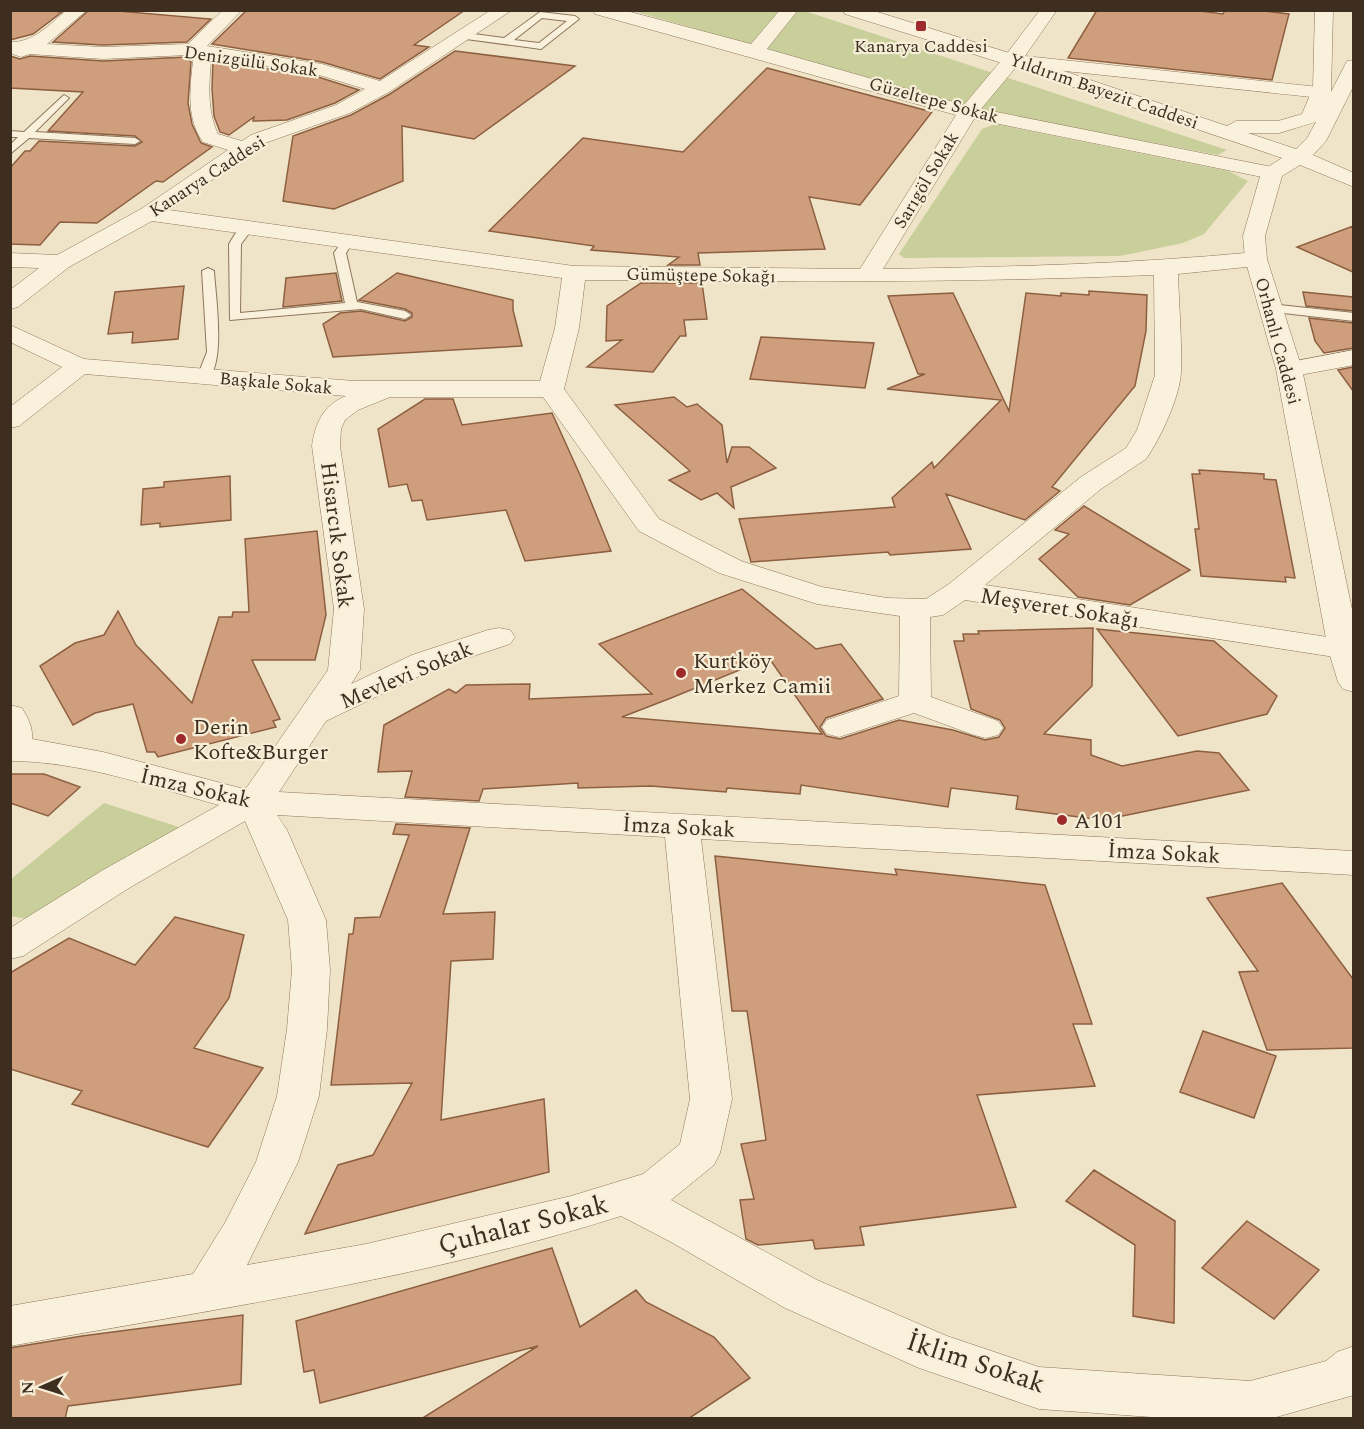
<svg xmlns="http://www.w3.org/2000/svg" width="1364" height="1429" viewBox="0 0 1364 1429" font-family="Spectral,serif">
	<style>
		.green { fill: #c9cf9b }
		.building { fill: #cf9f7d; stroke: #8d5f41; stroke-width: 1.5; fill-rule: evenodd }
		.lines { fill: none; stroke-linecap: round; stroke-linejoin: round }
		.service-casing { stroke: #8d765c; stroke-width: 2 }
		.minor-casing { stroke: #8d765c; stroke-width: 1 }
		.tertiary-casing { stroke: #8d765c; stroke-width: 1 }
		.service { fill: #faf1dc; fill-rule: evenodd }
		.minor { fill: #faf1dc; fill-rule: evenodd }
		.tertiary { fill: #faf1dc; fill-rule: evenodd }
		.poi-dot { fill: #9e2a2b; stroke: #f7eed8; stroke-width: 2 }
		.labels { text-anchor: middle; stroke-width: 4.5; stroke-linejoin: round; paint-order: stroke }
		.far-poi-label { font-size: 18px; fill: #3d2e20; stroke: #f7eed8 }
		.far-street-label { font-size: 18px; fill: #3d2e20; stroke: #f7eed8 }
		.street-label { font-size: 22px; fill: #3d2e20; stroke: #f7eed8 }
		.poi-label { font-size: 22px; fill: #3d2e20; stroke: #f7eed8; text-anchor: start }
		.near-street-label { font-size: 27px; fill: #3d2e20; stroke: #f7eed8 }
	</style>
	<rect width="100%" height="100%" fill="#f0e4c8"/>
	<path class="green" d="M633,11h172l422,139 -9,5 -232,-44z
		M995,124l233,47 20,10 -44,53 -21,9 -63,13 -216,2 -5,-4 83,-125z
		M104,803l78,25 -140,94 -31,-6 -1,-36z"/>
	<path class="building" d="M10,10h36l16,2 -29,22 -23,6z
		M89,10h17l105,9 -24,23 -84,3 -50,-3z
		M247,10h218l-51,35 15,2 -49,32 -58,-17 -110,-18z
		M1097,10h95l31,4 2,-4h32l32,4 -17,66 -204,-22z
		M455,51l120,15 -101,73 -72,-13 1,55 -69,28 -51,-8 10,-65 58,-21 39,-21z
		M10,56l10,3 10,-3 73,5 84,-4 4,5 -3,41 4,21 9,19 11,4 -49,35 -7,-1 -59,42 -37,-1 -20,23 -30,-1v-76l15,-17h5l9,-10 96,5 7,-4 -7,-6 -87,-5 35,-39 -73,-4z
		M213,60l105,17 41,13 -24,13 -48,17 -34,1 1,-4 -25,18 -9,-3 -6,-16 -2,-27z
		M767,68l165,44 -72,93 -51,-8 16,52 -127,4 2,12h-32l11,-8 -88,-7 3,-4 -105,-15 94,-93 100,14z
		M1353,226v46l-56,-25z
		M336,273l6,28 -59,6 3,-29z
		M397,273l116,27v10l9,36 -189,11 -10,-33 17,-11 21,-2 44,10 7,-4v-4l-7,-4 -46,-9z
		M641,283h61l5,36 -23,1 2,16h-6l-27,36 -66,-5 35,-27 -16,1 1,-35z
		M184,286l-6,53 -46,4 1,-11 -25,2 7,-42z
		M1089,291l58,4 -1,36 -11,55 -83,101 8,4 -35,29 -79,-26 25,55 -81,6 -2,-3 -137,10 -12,-43 156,-12 -3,-9 40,-36 2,6 67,-68 -114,-11 38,-15h-7l-30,-78 65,-3 56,118 17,-118 35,3v-3l28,2z
		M1303,292l50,5v14l-47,-5z
		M1309,318l44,5v25l-29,5 -9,-12z
		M761,337l113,6 -9,45 -115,-9z
		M1353,367v24l-15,-21z
		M674,397l13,10 10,-3 25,21 5,38 5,-16h17l27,21 -45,19 3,21 -17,-15 -16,7 -32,-20 21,-9 -75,-66z
		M425,399h28l9,26 90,-12 28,62 31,76 -86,10 -19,-51 -79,10 -5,-20 -10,1 -5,-17 -18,3 -11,-58z
		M1199,470l65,4v5l12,1 19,98 -10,-1 1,5 -85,-6 -6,-47h4l-7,-55h8z
		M230,476l1,44 -71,7v-4l-19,2 2,-36 21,-2v-5z
		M1084,506l69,42 37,22 -60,35 -52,-8 -39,-38 30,-25 -14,-4z
		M317,531l9,84 -11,45h-63l28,59 -7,2 3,6 -118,30 -3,-5h-8l-14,-48 -38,9 -22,12 -33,-59 35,-23 29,-8 14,-24 18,34 56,58 27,-86h13l1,-5h16l-4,-73z
		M742,589l74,60 25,-5 42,55 -57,19 -6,9 6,9 14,3 59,-19 54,10 32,10 14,-3 6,-9 -5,-8 -29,-11 -17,-68h10l-1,-7h16l-1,-3 115,-3 -1,58 -48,48 47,6v15l31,11 75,-15 22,2 30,37 -146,30 -87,-11 2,-13 -67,-8 -3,19 -147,-22 -1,9 -73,-6 -1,4 -75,-6 -73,2v-5l-95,6 -4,12 -74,-4 7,-26 -34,1 6,-47 65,-36 7,4 10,-8 64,-1 -1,15 123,-5 -53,-50zM769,658l53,76 -200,-17 49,-19z
		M1097,629l117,12 63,55 -10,18 -89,22z
		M10,774h34l36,13 -32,29 -38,-13z
		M396,824l74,4 -27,86 52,-2 -2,47 -42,2 -10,159 103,-21 5,73 -244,62 33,-69 35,-10 39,-72 -81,2 18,-151h4l2,-16 25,-1 29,-82 -16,-1z
		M715,856l182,19 -2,-6 150,16 47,139h-19l22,62 -118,9 39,112 -156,20 4,18 -49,4 -2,-9 -55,5 -12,-6 -6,-39 14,-1 -13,-55 25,-4 -19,-129h-15z
		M1282,883l71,96v69l-86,2 -28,-78 19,-1 -51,-73z
		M175,917l69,18 -15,63 -35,50 69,20 -55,79 -136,-43 10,-13 -72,-22v-96l59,-35 66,27z
		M1203,1031l73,25 -22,62 -74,-26z
		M1094,1170l81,51 -1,102 -41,-7 2,-71 -69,-44z
		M1247,1221l72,49 -45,49 -72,-51z
		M552,1248l28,79 56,-37 10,12 68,35 36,41 -62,41h-267l117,-73 -218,57 -6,-33 -10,2 -8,-51z
		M243,1315l-2,69 -173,22 -3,13h-55v-71l72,-12z"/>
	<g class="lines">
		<g class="service-casing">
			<path id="service" d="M540,12l35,4 4,3 -38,30 -75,-10 -5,-3 5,-3 38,5zM542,18l25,3 -28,22 -25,-3z
				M64,95l5,3 -34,34 100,6 5,3 -5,3 -106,-6 -19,16v-9l8,-8h-8v-6l14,1z
				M247,225l6,3 -12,16 -1,69 105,-10 -11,-50 9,-13 4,-1 6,3 -7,11 11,49 48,9 6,4 -6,4 -44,-10 -131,11 -1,-76 6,-10z
				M208,268l6,3c1,21 14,103 -11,110l-6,-4 10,-25 -5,-81z
				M1270,304l84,9v8l-88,-10v-6z"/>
		</g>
		<g class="minor-casing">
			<path id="minor" d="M67,10h20l-40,34 56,3 85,-3 35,-34h19l-35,36 115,18 58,17 111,-71h21l-123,82 -39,21 -85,30 -96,67 405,56 286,3 96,-154 -361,-101 -2,-4h30l128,34 29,-34h18l-31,39 197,56 41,-49 35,-46h17l-32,46 303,32 3,4 -3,4 -7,2 -304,-32 -36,43 291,58 7,2 4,4 -4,4 -7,2 -298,-60 -91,150c125,-2 249,-5 373,-17l8,2 3,5 -3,5 -8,2 -78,8c1,32 4,66 3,98 -1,25 -21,67 -35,87l-45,30 -116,96 369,56v19l-389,-60 -22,15 -13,2 1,80 67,24 5,7 -5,7 -12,3 -12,-3 -60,-22 -75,24 -12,-3 -5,-7 5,-7 72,-24 1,-80 -83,-12 -98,-31 -80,-42 -96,-134h-153l-32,13 -13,10 -4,9 -1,17 24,163 -4,61 -9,14 61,-29 76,-25 11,-2 11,2 5,7 -5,7 -76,25 -108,52 -47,71 1075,59v24l-653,-36 31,260 -12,54 -6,12 -43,35 146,80 130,56 92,31 211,14 76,-20 11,-9 17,-6v49l-81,23h-108l-126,-9 -120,-41 -134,-60 -114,-66 -50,-26c-198,63 -406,93 -611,130v-40l183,-32 33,-53 30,-59 21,-66 10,-67 5,-59 -4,-50 -43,-99 -116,67 -106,68 -13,3v-31l93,-58 116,-65c-67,-18 -138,-44 -209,-44v-56l12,3c6,10 11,19 10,31l71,13 141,37 3,-2 81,-117 6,-61 -22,-163c3,-22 11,-41 34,-50l-261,-22 -66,52 -9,2v-21l52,-40 -52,-25v-17l74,34 270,22h186l15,-53 7,-50 -410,-57 -83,46 -51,40 -8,2v-19l29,-22 -29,-1v-14l47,2 84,-46 87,-59 -25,-8c-17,-24 -13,-53 -10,-81l-5,-6 -85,4 -73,-5 -9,3 -11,-4v-11c23,1 40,-18 57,-32zM209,57l110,18 46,14 -29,16 -85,30 -9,6 -24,-7c-11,-23 -9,-48 -7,-73zM1154,275l1,100 -18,55 -11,18 -45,29 -132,107 -23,15 -39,-1 -65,-11 -81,-26 -82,-42 -95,-130 15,-61 6,-48c190,2 379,3 569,-5zM277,815l388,22 25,262 -10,45 -37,30 -72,22 -205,48 -119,21 51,-103 21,-66 8,-67 3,-59 -4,-50 -39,-90z
				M1354,350v15l-65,12 -9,-3 -4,-5 4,-5z"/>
		</g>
		<g class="tertiary-casing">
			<path id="tertiary" d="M843,10h28l148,46 208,70 9,-5h42l24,-7 11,-26 2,-78h18l-2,82 16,-31 7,-1v25l-28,56 -13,14 41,18v14l-54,-22 -18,11 -17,60 2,23 35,110 52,250v73l-11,-3 -5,-7 -10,-33 -52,-280 -31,-110 -2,-23 18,-63 4,-4 17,-11 -277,-94 -160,-50zM1316,122l-9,16 -11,11 -48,-16h31z"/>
		</g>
		<use href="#service" class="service"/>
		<use href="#minor" class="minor"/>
		<use href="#tertiary" class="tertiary"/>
	</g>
	<g class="poi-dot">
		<rect x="915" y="20" width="12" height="12" rx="3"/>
		<circle cx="681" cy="673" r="6"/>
		<circle cx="181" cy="739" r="6"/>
		<circle cx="1062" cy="820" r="6"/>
	</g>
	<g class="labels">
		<g class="far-poi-label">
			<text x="921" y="52">Kanarya Caddesi</text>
		</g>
		<g class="far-street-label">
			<text transform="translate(251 61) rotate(8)" y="6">Denizgülü Sokak</text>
			<text transform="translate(1104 91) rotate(19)" y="6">Yıldırım Bayezit Caddesi</text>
			<text transform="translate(934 100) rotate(15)" y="6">Güzeltepe Sokak</text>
			<text transform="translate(207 176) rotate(-33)" y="6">Kanarya Caddesi</text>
			<text transform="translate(926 180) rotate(-59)" y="6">Sarıgöl Sokak</text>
			<text transform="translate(701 275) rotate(1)" y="6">Gümüştepe Sokağı</text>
			<text transform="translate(1278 341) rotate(75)" y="6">Orhanlı Caddesi</text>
			<text transform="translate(276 383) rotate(5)" y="6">Başkale Sokak</text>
		</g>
		<g class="street-label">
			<text transform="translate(338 535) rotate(83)" y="8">Hisarcık Sokak</text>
			<text transform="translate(1060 607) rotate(9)" y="8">Meşveret Sokağı</text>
			<text transform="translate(406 674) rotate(-23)" y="8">Mevlevi Sokak</text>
			<text transform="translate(196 787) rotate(13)" y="8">İmza Sokak</text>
			<text transform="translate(679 826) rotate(3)" y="8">İmza Sokak</text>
			<text transform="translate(1164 852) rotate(3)" y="8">İmza Sokak</text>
		</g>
		<g class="poi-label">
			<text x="693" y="668">Kurtköy<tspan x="693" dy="25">Merkez Camii</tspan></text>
			<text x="193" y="734">Derin<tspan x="193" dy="25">Kofte&amp;Burger</tspan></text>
			<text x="1074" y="828">A101</text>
		</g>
		<g class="near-street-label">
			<text transform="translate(523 1224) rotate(-14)" y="9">Çuhalar Sokak</text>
			<text transform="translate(976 1362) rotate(18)" y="9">İklim Sokak</text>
		</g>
	</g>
	<rect width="1364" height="1429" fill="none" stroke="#3d2e20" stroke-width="24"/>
	<g transform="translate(42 1387) rotate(267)" stroke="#f7eed8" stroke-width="4.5" paint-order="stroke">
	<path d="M0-4.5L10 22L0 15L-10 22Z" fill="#3d2e20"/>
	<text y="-9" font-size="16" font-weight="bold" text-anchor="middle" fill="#3d2e20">N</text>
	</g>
</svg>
